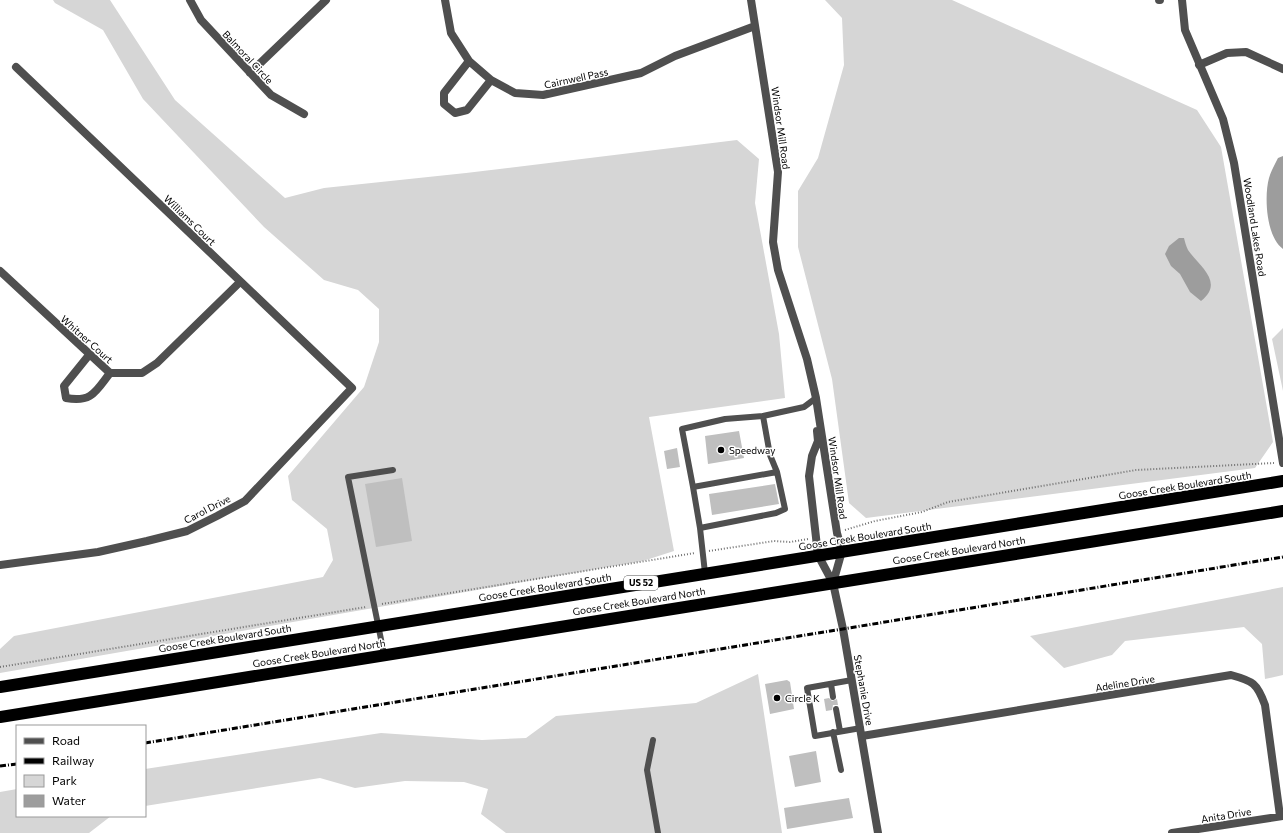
<svg xmlns="http://www.w3.org/2000/svg" width="1283" height="833" viewBox="0 0 1283 833" font-family="Commissioner,sans-serif">
	<style>
		.green { fill: #d6d6d6 }
		.water { fill: #9d9d9d }
		.building { fill: #bfbfbf }
		.lines { fill: none; stroke-linecap: round; stroke-linejoin: round }
		.path { stroke: #717171; stroke-width: 2; stroke-dasharray: 1 2; stroke-linecap: butt }
		.lane { stroke: #4f4f4f; stroke-width: 6 }
		.street { stroke: #4f4f4f; stroke-width: 8 }
		.highway { stroke: #000; stroke-width: 12 }
		.rail { stroke: #000; stroke-width: 3; stroke-dasharray: 6 2 1 2; stroke-linecap: butt }
		.poi-dot { fill: #000; stroke: #fff; stroke-width: 1.5 }
		.labels { text-anchor: middle; stroke-width: 3; stroke-linejoin: round; paint-order: stroke }
		.shield { fill: #fff; stroke: #4c4c4c; stroke-width: 1 }
		.shield-label { font-size: 9px; font-weight: bold; fill: #000 }
		.street-label { font-size: 10px; fill: #000; stroke: #fff }
		.poi-label { font-size: 10px; fill: #000; stroke: #fff; text-anchor: start }
	</style>
	<rect width="100%" height="100%" fill="#fff"/>
	<path class="green" d="M53,0h57l65,100 110,98 39,-10 142,-15 271,-33 22,19 -4,44 24,131 6,64 -136,19 25,134 -31,10 -643,112v-24l14,-13 309,-59 10,-17 -6,-31 -35,-29 -4,-24 76,-89 15,-45v-33l-21,-19 -34,-10 -60,-53 -121,-128 -40,-69 -48,-27z
		M825,0h127l245,110 24,37 52,295 -18,26 -389,50 -17,-15 -17,-124 -34,-132v-56l20,-33 26,-93 -2,-47z
		M1283,328v63l-11,-52z
		M1283,587v88l-18,4 -3,-35 -18,-17 -119,14 -13,14 -48,13 -34,-32z
		M758,674l24,159h-276l-25,-19 7,-25 -24,-7 -59,-1 -50,7 -35,-10 -175,28v-37l236,-36 101,7 44,-2 30,-22 140,-13z
		M17,789v27h94l-22,17h-89v-41z"/>
	<path class="water" d="M1283,156v93c-17,-12 -19,-53 -14,-71 2,-7 6,-14 9,-20z
		M1179,238h5c1,4 2,8 4,12 11,16 37,32 13,51l-11,-9 -10,-18 -9,-8 -6,-12 4,-8z"/>
	<path class="building" d="M739,431l5,27 -36,6 -3,-28z
		M677,448l3,19 -13,2 -3,-18z
		M402,478l10,63 -36,6 -11,-63z
		M775,484l4,20 -67,11 -3,-21z
		M787,680l3,2 4,27 -24,5 -5,-30z
		M829,698l3,3 5,-2 1,6h-5l-1,5 -6,1 -2,-12z
		M816,751l5,31 -26,5 -6,-31z
		M849,798l4,20 -66,11 -3,-21z"/>
	<g class="lines">
		<path class="path" d="M845,530l30,-9 47,-9 26,-10 188,-32 138,-7
			M709,551l65,-10 16,1 18,-3
			M382,604l313,-51
			M0,667l366,-60"/>
		<path class="lane" d="M693,487l-11,-58 43,-10 38,-3
			M700,528l-7,-41 84,-15
			M705,573l-5,-45 76,-15 9,-4 -8,-37 -7,-17 -7,-39 41,-9 12,-9
			M384,654l-36,-177 45,-7
			M852,680l-45,8 8,48 46,-8
			M831,684l2,13
			M836,709l4,22
			M833,732l8,38
			M653,740l-6,30 11,63"/>
		<path class="street" d="M190,0l11,20 70,75 33,19
			M445,0l6,33 18,28 22,19 24,13 28,2 98,-22 34,-17 80,-30
			M751,0l27,172 -5,70 5,28 29,89 9,39 21,135 5,18 -9,32
			M1159,0h1
			M1182,0l3,30 38,89 11,44 49,300
			M469,61l-25,32v11l11,9 12,-3 24,-30
			M1199,65l28,-12 19,-1 37,17
			M250,73l76,-73
			M0,271l110,102h32l15,-10 83,-81
			M89,355l-25,31 2,12c26,5 30,-7 44,-25
			M817,431l1,10 -6,15 -3,20 9,79 15,28 10,46 35,204
			M0,565l98,-13 49,-11 40,-10 30,-15 28,-15 107,-113 -336,-321
			M862,736l369,-61c22,6 26,8 34,30l15,111
			M1172,833l111,-17"/>
		<path class="highway" d="M0,687l1283,-206
			M0,717l1283,-206"/>
		<path class="rail" d="M145,743l1138,-186
			M0,766l17,-2"/>
	</g>
	<g class="poi-dot">
		<circle cx="721" cy="450" r="4"/>
		<circle cx="777" cy="698" r="4"/>
	</g>
	<g class="labels">
		<rect class="shield" x="624" y="576" width="34" height="14" rx="3"/>
		<g class="shield-label">
			<text x="641" y="586">US 52</text>
		</g>
		<g class="street-label">
			<text transform="translate(248 57) rotate(47)" y="4">Balmoral Circle</text>
			<text transform="translate(576 78) rotate(-12)" y="4">Cairnwell Pass</text>
			<text transform="translate(781 128) rotate(82)" y="4">Windsor Mill Road</text>
			<text transform="translate(190 220) rotate(44)" y="4">Williams Court</text>
			<text transform="translate(1255 227) rotate(81)" y="4">Woodland Lakes Road</text>
			<text transform="translate(87 339) rotate(42)" y="4">Whitner Court</text>
			<text transform="translate(838 478) rotate(82)" y="4">Windsor Mill Road</text>
			<text transform="translate(1185 485) rotate(-9)" y="4">Goose Creek Boulevard South</text>
			<text transform="translate(207 509) rotate(-27)" y="4">Carol Drive</text>
			<text transform="translate(865 536) rotate(-9)" y="4">Goose Creek Boulevard South</text>
			<text transform="translate(959 550) rotate(-9)" y="4">Goose Creek Boulevard North</text>
			<text transform="translate(545 587) rotate(-9)" y="4">Goose Creek Boulevard South</text>
			<text transform="translate(639 601) rotate(-9)" y="4">Goose Creek Boulevard North</text>
			<text transform="translate(225 638) rotate(-9)" y="4">Goose Creek Boulevard South</text>
			<text transform="translate(319 653) rotate(-9)" y="4">Goose Creek Boulevard North</text>
			<text transform="translate(1125 683) rotate(-9)" y="4">Adeline Drive</text>
			<text transform="translate(864 690) rotate(80)" y="4">Stephanie Drive</text>
			<text transform="translate(1226 815) rotate(-9)" y="4">Anita Drive</text>
		</g>
		<g class="poi-label">
			<text x="729" y="454">Speedway</text>
			<text x="785" y="702">Circle K</text>
		</g>
	</g>
	<rect x="16" y="725" width="130" height="92" fill="#ffffff" stroke="#999999"/>
	<rect x="24" y="738" width="20" height="6" fill="#4f4f4f" stroke="#999999"/>
	<text x="52" y="745" font-size="12" fill="#000000">Road</text>
	<rect x="24" y="758" width="20" height="6" fill="#000000" stroke="#999999"/>
	<text x="52" y="765" font-size="12" fill="#000000">Railway</text>
	<rect x="24" y="775" width="20" height="12" fill="#d6d6d6" stroke="#999999"/>
	<text x="52" y="785" font-size="12" fill="#000000">Park</text>
	<rect x="24" y="795" width="20" height="12" fill="#9d9d9d" stroke="#999999"/>
	<text x="52" y="805" font-size="12" fill="#000000">Water</text>
</svg>
